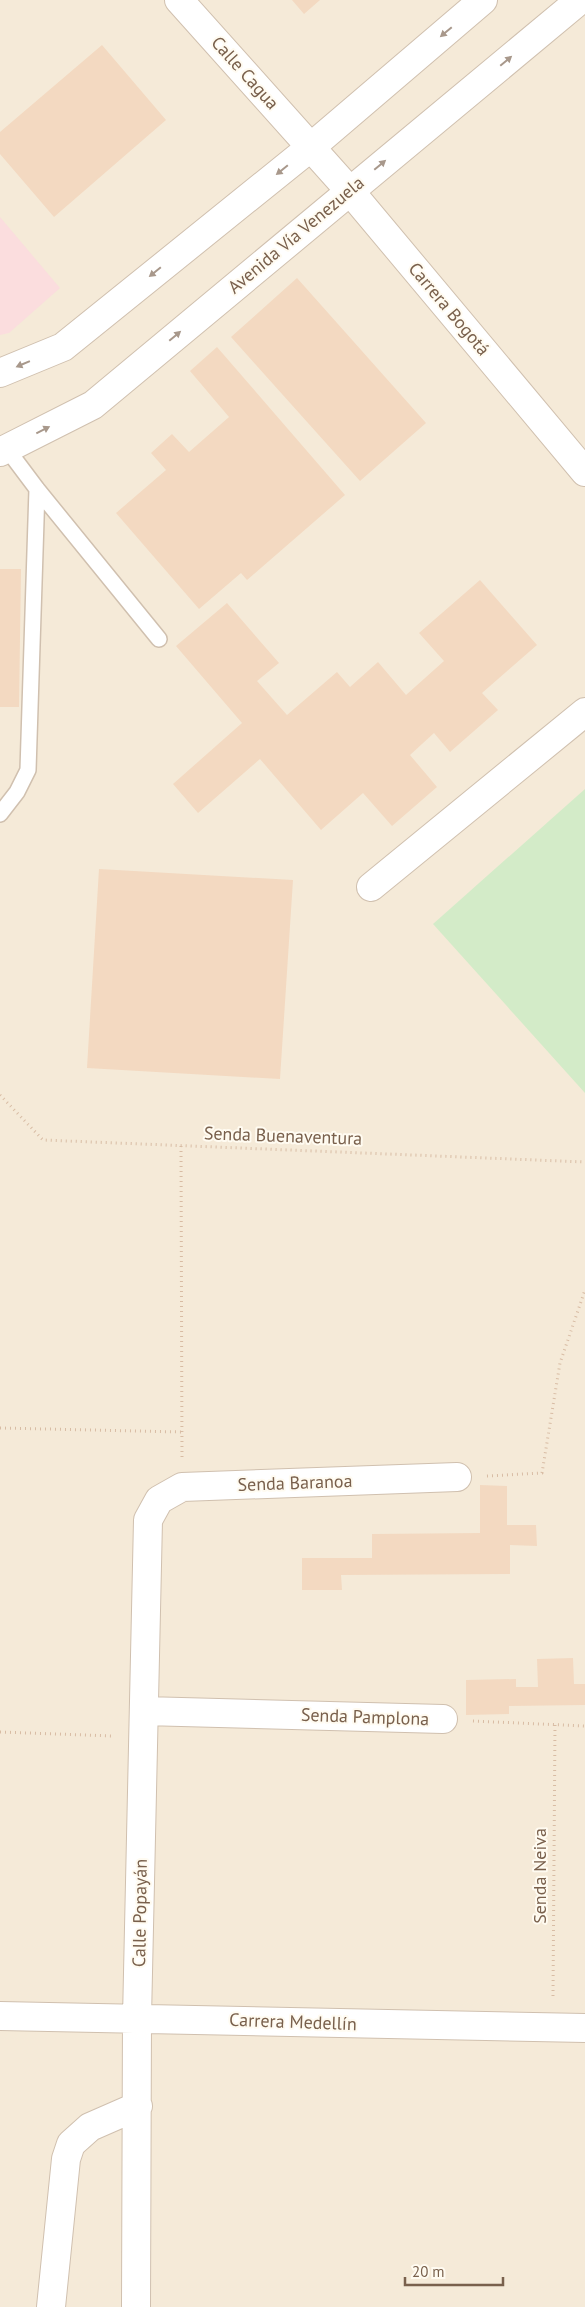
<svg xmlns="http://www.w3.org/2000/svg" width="585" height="2307" viewBox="0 0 585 2307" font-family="'PT Sans',sans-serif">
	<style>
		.residential { fill: #f5ead8 }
		.medical { fill: #fbddde }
		.green { fill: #d3ebc8 }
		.building { fill: #f3d9c1 }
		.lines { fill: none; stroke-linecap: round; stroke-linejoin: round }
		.service-casing { stroke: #d0c0af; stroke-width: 18 }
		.minor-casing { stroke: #d0c0af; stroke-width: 30 }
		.tertiary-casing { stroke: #d0c0af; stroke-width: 30 }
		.path { stroke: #d8bca4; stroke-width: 3; stroke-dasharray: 1 4; stroke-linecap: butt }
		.service { stroke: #fff; stroke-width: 15 }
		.minor { stroke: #fff; stroke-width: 28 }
		.tertiary { stroke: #fff; stroke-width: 28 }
		.oneway { fill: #a8988b }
		.labels { text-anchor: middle; stroke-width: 4; stroke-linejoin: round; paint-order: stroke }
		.street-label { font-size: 18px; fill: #79604c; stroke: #fffbf1 }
	</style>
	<rect width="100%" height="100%" fill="#fdf7ea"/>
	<path class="residential" d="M0,0h585v2307h-585z"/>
	<path class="medical" d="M0,217l60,71 -51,45 -9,2z"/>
	<path class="green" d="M585,789v304l-152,-169z"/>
	<path class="building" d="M292,0h28l-16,14z
		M102,45l64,75 -112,97 -54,-63v-22z
		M297,278l129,145 -66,58 -129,-144z
		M217,347l128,148 -98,85 -6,-7 -42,36 -83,-96 50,-43 -15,-17 21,-19 17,18 40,-35 -39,-46z
		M0,569h21l-2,138h-19z
		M480,580l57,65 -55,48 16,17 -48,42 -16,-19 -24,22 27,32 -45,39 -29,-33 -42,37 -61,-71 -62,54 -25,-29 69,-61 -66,-77 51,-43 52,60 -22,18 30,34 50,-43 13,15 28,-25 28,33 38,-34 -25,-28z
		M99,869l194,11 -13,199 -193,-11z
		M480,1485l27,1v39h29l1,21 -27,-1v29l-169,1 1,15h-40v-32h70v-24l108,-1z
		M573,1658l1,26h11v21l-76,1v8l-43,1v-35l50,-1v8h22l-1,-28z"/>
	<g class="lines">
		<g class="service-casing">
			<path id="service" d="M7,449l30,40 122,150
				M0,814l17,-22 11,-22 9,-281"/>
		</g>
		<g class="minor-casing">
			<path id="minor" d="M179,0l170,190 236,282
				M371,887l214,-175
				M144,1711l299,8
				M0,2016l585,12
				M51,2307l15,-148 5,-15 19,-17 48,-21
				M136,2307l1,-289 11,-498 11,-20 23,-13 275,-10"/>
		</g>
		<g class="tertiary-casing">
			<path id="tertiary" d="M0,373l63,-26 248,-200 172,-147
				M0,452l93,-47 487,-405"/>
		</g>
		<path class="path" d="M0,1095l43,45 542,22
			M181,1146l1,312
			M0,1428l182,4
			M487,1476l55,-3 18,-110 25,-73
			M473,1721l112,5
			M0,1732l113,4
			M553,1996l2,-272"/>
		<use href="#service" class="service"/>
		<use href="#minor" class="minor"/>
		<use href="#tertiary" class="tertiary"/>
	</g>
	<defs><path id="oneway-solid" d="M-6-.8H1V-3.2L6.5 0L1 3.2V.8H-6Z" transform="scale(1.25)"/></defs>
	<g class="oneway">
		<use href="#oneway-solid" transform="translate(446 32) rotate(140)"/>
		<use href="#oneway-solid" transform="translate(506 61) rotate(-40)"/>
		<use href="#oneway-solid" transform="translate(380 165) rotate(-40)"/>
		<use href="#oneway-solid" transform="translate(282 170) rotate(141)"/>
		<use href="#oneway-solid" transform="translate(155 272) rotate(141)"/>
		<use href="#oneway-solid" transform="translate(175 336) rotate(-40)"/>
		<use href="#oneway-solid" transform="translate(23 364) rotate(157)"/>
		<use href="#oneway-solid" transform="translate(43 430) rotate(-27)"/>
	</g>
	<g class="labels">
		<g class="street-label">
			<text transform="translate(245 73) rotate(48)" y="6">Calle Cagua</text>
			<text transform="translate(296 235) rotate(-40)" y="6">Avenida Vía Venezuela</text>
			<text transform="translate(449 309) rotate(50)" y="6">Carrera Bogotá</text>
			<text transform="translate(283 1136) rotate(2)" y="6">Senda Buenaventura</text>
			<text transform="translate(295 1483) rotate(-2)" y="6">Senda Baranoa</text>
			<text transform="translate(365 1717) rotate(2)" y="6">Senda Pamplona</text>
			<text transform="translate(540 1876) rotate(-90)" y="6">Senda Neiva</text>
			<text transform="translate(140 1913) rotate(-89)" y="6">Calle Popayán</text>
			<text transform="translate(293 2022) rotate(2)" y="6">Carrera Medellín</text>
		</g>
	</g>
	<path d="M405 2277v8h98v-8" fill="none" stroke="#79604c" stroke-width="2.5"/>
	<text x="412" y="2277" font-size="15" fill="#79604c" stroke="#fffbf1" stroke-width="4" paint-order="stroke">20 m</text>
</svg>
